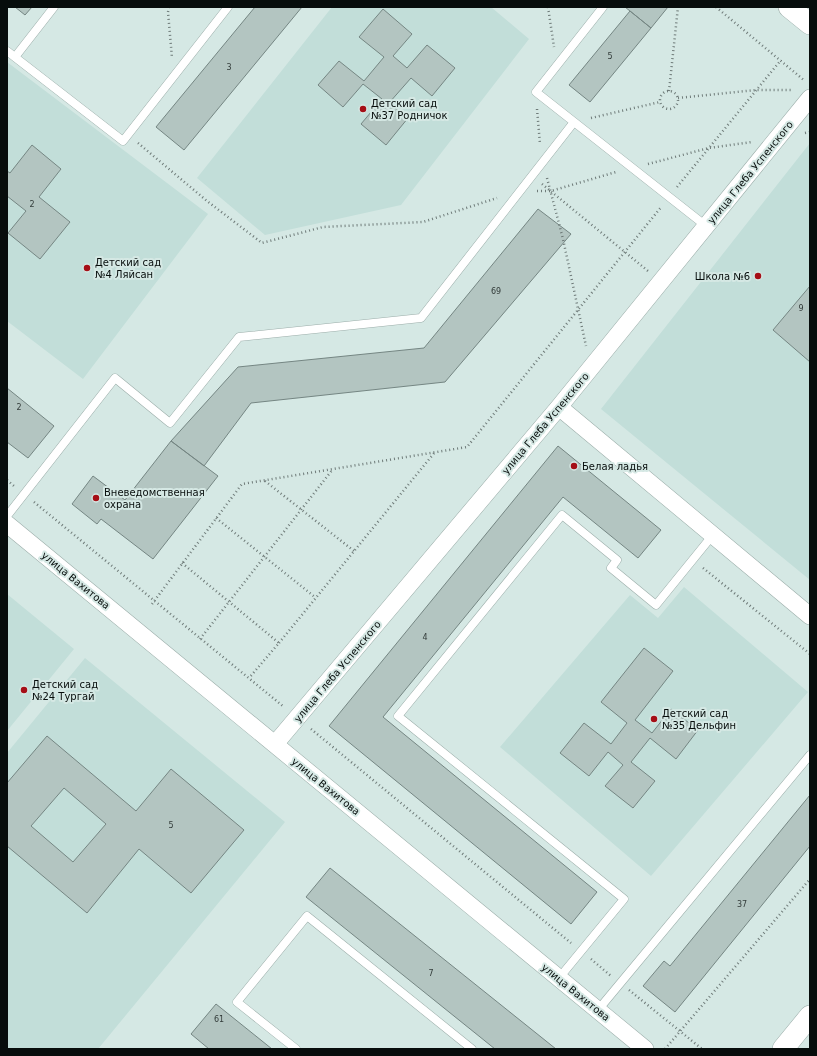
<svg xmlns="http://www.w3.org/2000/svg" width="817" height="1056" viewBox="0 0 817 1056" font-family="'DejaVu Sans',sans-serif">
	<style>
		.built { fill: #c2ded9 }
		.building { fill: #b3c5c1; stroke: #758683; fill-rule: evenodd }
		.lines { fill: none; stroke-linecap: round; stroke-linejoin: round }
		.service-casing { stroke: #9bada9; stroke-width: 9 }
		.minor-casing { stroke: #9bada9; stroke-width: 18 }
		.tertiary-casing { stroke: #9bada9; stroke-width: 22 }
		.path { stroke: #6f7b79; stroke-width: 2.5; stroke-dasharray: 1 3; stroke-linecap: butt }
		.service { stroke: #fff; stroke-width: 8 }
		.minor { stroke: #fff; stroke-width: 17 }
		.tertiary { stroke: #fff; stroke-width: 21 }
		.poi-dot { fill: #a50e16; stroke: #d5e8e4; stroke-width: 1.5 }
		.labels { text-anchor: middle; stroke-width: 4; stroke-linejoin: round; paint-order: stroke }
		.number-label { font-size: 8px; fill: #323b39 }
		.poi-label { font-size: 10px; fill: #070d0c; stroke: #d5e8e4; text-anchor: start }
		.street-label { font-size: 10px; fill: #070d0c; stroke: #d5e8e4 }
	</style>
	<rect width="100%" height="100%" fill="#d5e8e4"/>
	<path class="built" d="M332,7h159l38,32 -128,166 -136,30 -68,-57z
		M7,62l201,152 -125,165 -76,-58z
		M810,143v437l-209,-171z
		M684,587l124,105 -157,184 -151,-129 130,-152 28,23z
		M7,594l67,55 -67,82z
		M85,658l200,164 -187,227h-91v-296z"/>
	<path class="building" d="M15,7h17l-7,8z
		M255,7h47l-118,143 -28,-23z
		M625,7h43l-17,21z
		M383,9l29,25 -19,22 14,12 20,-23 28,23 -23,28 -21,-18 -22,25 19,15 -22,27 -25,-21 21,-25 -19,-15 -20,23 -25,-22 21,-24 25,20 20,-24 -25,-20z
		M630,11l21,17 -61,74 -21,-17z
		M32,145l29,24 -22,28 31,25 -30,37 -32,-26 18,-22 -19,-15v-25l3,2z
		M538,209l33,25 -126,148 -194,21 -47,63 -33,-25 67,-74 186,-19z
		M810,286v76l-37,-32z
		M7,388l47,38 -26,32 -21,-16z
		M171,441l47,35 -65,83 -52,-40 -4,5 -25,-20 21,-28 32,24z
		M558,446l103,84 -23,28 -75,-61 -180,220 214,175 -26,32 -242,-198z
		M644,648l29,23 -38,49 17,13 19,-24 27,21 -22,29 -26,-21 -19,24 24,19 -22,27 -28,-22 18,-21 -15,-13 -19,24 -29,-23 24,-30 27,21 16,-21 -26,-21z
		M47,736l89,75 35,-42 73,61 -53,63 -52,-44 -52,64 -80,-67v-63zM64,788l42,36 -33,38 -42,-36z
		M810,795v51l-135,166 -32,-26 21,-25 6,5z
		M330,868l226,181h-61l-189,-152z
		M216,1004l56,45h-63l-18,-15z"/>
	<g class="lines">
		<g class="service-casing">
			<path id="service" d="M603,7l-67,85 170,134
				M7,51l116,90 105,-134
				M15,57l39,-50
				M7,516l108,-138 55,45 69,-86 182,-19 153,-196
				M559,978l65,-79 -226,-183 164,-201 55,45 -6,8 45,37 56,-69
				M598,1010l212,-255
				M296,1049l-59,-47 70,-86 165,133"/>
		</g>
		<g class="minor-casing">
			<path id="minor" d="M559,407l251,209
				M7,524l638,525
				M275,744l284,-337 251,-309"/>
		</g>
		<g class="tertiary-casing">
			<path id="tertiary" d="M789,7l21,17
				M783,1049l27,-33"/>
		</g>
		<path class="path" d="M169,7l-1,5 4,46
			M548,7l6,40
			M716,7l89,74
			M669,91l9,-84
			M660 100a9 9 0 1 1 18 0a9 9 0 1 1-18 0Z
			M678,98l78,-8h37
			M537,109l3,35
			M591,118l69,-16
			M805,133l5,-1
			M138,143l69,58 55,42 61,-16 100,-5 74,-24
			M648,164l61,-16 43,-6
			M547,178l16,61 23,107
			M542,184l106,87
			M677,187l104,-127
			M537,191h14l65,-19
			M7,480l7,6
			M265,481l89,70
			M34,502l250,205
			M216,518l100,80
			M182,563l97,80 -30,35
			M703,568l107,86
			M152,604l90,-120 225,-37 195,-241
			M200,639l133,-170
			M279,643l156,-191
			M311,729l260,214
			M591,959l20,17
			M629,990l73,59
			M665,1049l145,-170"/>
		<use href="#service" class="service"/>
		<use href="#minor" class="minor"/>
		<use href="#tertiary" class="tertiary"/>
	</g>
	<g class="poi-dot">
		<circle cx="363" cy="109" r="4"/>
		<circle cx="87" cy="268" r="4"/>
		<circle cx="758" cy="276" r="4"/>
		<circle cx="574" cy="466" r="4"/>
		<circle cx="96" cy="498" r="4"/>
		<circle cx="24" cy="690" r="4"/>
		<circle cx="654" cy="719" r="4"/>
	</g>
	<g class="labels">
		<g class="number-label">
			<text x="610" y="59">5</text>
			<text x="229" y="70">3</text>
			<text x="32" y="207">2</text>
			<text x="496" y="294">69</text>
			<text x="801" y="311">9</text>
			<text x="19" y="410">2</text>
			<text x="425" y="640">4</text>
			<text x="171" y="828">5</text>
			<text x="742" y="907">37</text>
			<text x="431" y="976">7</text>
			<text x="219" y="1022">61</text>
		</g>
		<g class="poi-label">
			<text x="371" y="107">Детский сад<tspan x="371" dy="12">№37 Родничок</tspan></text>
			<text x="95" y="266">Детский сад<tspan x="95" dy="12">№4 Ляйсан</tspan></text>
			<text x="750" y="280" text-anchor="end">Школа №6</text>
			<text x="582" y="470">Белая ладья</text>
			<text x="104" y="496">Вневедомственная<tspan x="104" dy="12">охрана</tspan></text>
			<text x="32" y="688">Детский сад<tspan x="32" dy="12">№24 Тургай</tspan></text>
			<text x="662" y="717">Детский сад<tspan x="662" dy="12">№35 Дельфин</tspan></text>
		</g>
		<g class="street-label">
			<text transform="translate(750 172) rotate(-51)" y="4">улица Глеба Успенского</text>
			<text transform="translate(545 423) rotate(-50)" y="4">улица Глеба Успенского</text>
			<text transform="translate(76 580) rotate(39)" y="4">улица Вахитова</text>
			<text transform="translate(337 671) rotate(-50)" y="4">улица Глеба Успенского</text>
			<text transform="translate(326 786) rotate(39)" y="4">улица Вахитова</text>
			<text transform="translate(576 992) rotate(39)" y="4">улица Вахитова</text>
		</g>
	</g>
	<rect width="817" height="1056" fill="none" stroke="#070d0c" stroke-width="16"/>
</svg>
